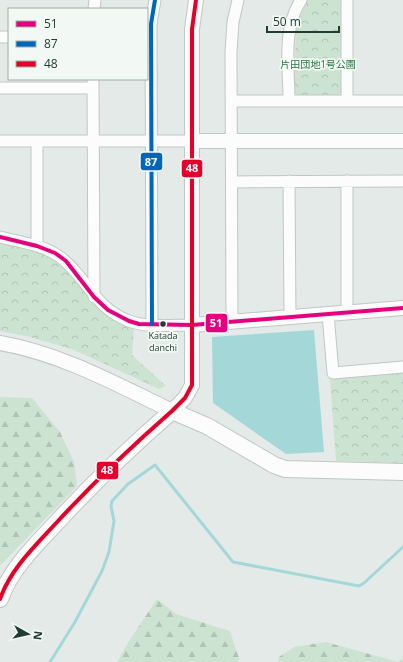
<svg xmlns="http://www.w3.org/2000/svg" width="403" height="662" viewBox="0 0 403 662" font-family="'Open Sans','Noto Sans JP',sans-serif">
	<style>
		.forest { fill: url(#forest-firs) }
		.park { fill: url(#park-crowns) }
		.water { fill: #a4d8d8 }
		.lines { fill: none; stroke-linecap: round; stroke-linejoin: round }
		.stream { stroke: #a4d8d8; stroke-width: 3 }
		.minor-casing { stroke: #c1c7c4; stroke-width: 13 }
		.tertiary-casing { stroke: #c1c7c4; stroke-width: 16 }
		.secondary-casing { stroke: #c0c7c4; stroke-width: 18 }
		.minor { stroke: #fbfcfb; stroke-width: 11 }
		.tertiary { stroke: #fbfcfb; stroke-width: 14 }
		.secondary { stroke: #fbfcfb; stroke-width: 16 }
		.bus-1-casing { stroke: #f2f9f5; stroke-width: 7 }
		.bus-2-casing { stroke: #f2f9f5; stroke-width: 7 }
		.bus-3-casing { stroke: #f2f9f5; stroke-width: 7 }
		.bus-1 { stroke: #e5007d; stroke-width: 4 }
		.bus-2 { stroke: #0065bd; stroke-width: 4 }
		.bus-3 { stroke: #e4002b; stroke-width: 4 }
		.bus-dot { fill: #213d33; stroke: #f2f9f5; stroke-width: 1.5 }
		.labels { text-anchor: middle; stroke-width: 3.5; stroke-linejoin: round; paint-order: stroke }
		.bus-label { font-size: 9px; fill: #213d33; stroke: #f2f9f5 }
		.park-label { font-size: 10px; fill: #2b753f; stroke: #f2f9f5 }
		.line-badge { stroke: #f2f9f5; stroke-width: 1.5 }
		.badge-label { font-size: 11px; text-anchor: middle; font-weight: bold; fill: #fff }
	</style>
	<defs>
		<pattern id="forest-firs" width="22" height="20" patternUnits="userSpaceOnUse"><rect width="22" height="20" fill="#cde3d2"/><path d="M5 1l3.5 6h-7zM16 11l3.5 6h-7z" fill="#b0c4b5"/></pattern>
		<pattern id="park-crowns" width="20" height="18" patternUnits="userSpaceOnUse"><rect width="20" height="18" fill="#cde3d2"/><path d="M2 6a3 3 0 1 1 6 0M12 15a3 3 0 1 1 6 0" fill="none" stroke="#b0c4b5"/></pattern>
	</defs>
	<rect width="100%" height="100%" fill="#e4eae7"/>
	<path class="forest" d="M0,397l32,1 28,34 14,30 3,24 -77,80z
		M157,599l19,15 54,17 9,27 -1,4h-121l12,-21z
		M326,642l72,20 5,-4v4h-125l1,-5 15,-10z"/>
	<path class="park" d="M307,0h36l-1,91 -4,6 -39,-1 -5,-4 2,-67z
		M0,242l44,12 13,7 46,51 14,9 17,6 -2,28 34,31 -7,3 -85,-39 -44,-13 -30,-6z
		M403,372v91l-67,-2 -6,-82z"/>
	<path class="water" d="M314,330l10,122 -38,2 -73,-51 -1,-66z"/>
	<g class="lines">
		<path class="stream" d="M50,662l25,-40 27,-51 7,-19 5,-31 -3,-15 1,-5 16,-17 27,-19 78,97 126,24 5,-3 39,-36"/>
		<g class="minor-casing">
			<path id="minor" d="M347,0v100
				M94,9l1,-9
				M0,37h9
				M93,79l1,218
				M0,88h93
				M289,100c0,-32 -7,-71 12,-100
				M232,101h171
				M0,141h191
				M289,181l1,137
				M232,182l171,-1
				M0,237c20,5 44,8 60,20 27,20 33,50 69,64 19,7 43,4 63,4
				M37,246v-105
				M347,313v-132
				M328,314l5,59 70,-6
				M232,322l-1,-270 2,-30 5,-22
				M152,324l-1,-300 4,-24"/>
		</g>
		<g class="tertiary-casing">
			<path id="tertiary" d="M191,141h212
				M192,325l211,-17
				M0,343c62,11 116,41 172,68l13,-13 7,-13v-356l4,-29"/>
		</g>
		<g class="secondary-casing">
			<path id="secondary" d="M0,599c11,-31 36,-54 58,-78 36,-39 74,-75 114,-110l35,15 67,39 11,4 118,3"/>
		</g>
		<use href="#minor" class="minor"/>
		<use href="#tertiary" class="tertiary"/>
		<use href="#secondary" class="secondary"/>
		<g class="bus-1-casing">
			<path id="bus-1" d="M0,237l37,9 18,7 11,8 28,36 14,13 21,11 10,3 53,1 211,-17"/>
		</g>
		<g class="bus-2-casing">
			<path id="bus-2" d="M152,324l-1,-300 4,-24"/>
		</g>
		<g class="bus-3-casing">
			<path id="bus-3" d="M0,599c11,-31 36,-54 58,-78 36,-39 74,-75 114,-110l13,-13 7,-13v-356l4,-29"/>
		</g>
		<use href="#bus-1" class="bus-1"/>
		<use href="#bus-2" class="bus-2"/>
		<use href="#bus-3" class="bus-3"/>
	</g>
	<circle class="bus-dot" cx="163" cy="324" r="3.5"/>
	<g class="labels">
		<g class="bus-label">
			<text x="163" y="339">Katada<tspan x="163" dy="12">danchi</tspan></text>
		</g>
		<g class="park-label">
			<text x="318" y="68">片田団地1号公園</text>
		</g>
	</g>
	<g class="line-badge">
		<rect x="140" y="152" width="23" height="19" rx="4" fill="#0065bd"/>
		<rect x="181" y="159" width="22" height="19" rx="4" fill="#e4002b"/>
		<rect x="205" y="313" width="23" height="20" rx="4" fill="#e5007d"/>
		<rect x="96" y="461" width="23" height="19" rx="4" fill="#e4002b"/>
	</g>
	<g class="badge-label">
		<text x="151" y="166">87</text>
		<text x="192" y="172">48</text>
		<text x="216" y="327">51</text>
		<text x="107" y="474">48</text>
	</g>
	<rect x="8" y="8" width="140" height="72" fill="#f2f9f5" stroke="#9eaea7"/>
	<rect x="16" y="21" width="20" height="6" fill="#e5007d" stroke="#9eaea7"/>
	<text x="44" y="28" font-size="12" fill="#213d33">51</text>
	<rect x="16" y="41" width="20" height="6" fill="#0065bd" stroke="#9eaea7"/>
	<text x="44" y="48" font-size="12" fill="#213d33">87</text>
	<rect x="16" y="61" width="20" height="6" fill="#e4002b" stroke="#9eaea7"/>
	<text x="44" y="68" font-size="12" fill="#213d33">48</text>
	<g transform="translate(28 634) rotate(98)" stroke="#f2f9f5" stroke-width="3" paint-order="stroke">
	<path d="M0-3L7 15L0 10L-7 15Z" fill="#213d33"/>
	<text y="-6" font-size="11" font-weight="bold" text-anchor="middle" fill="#213d33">N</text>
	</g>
	<path d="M267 26v6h72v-6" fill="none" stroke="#213d33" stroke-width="2"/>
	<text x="273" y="26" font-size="12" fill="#213d33" stroke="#f2f9f5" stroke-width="3" paint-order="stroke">50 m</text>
</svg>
